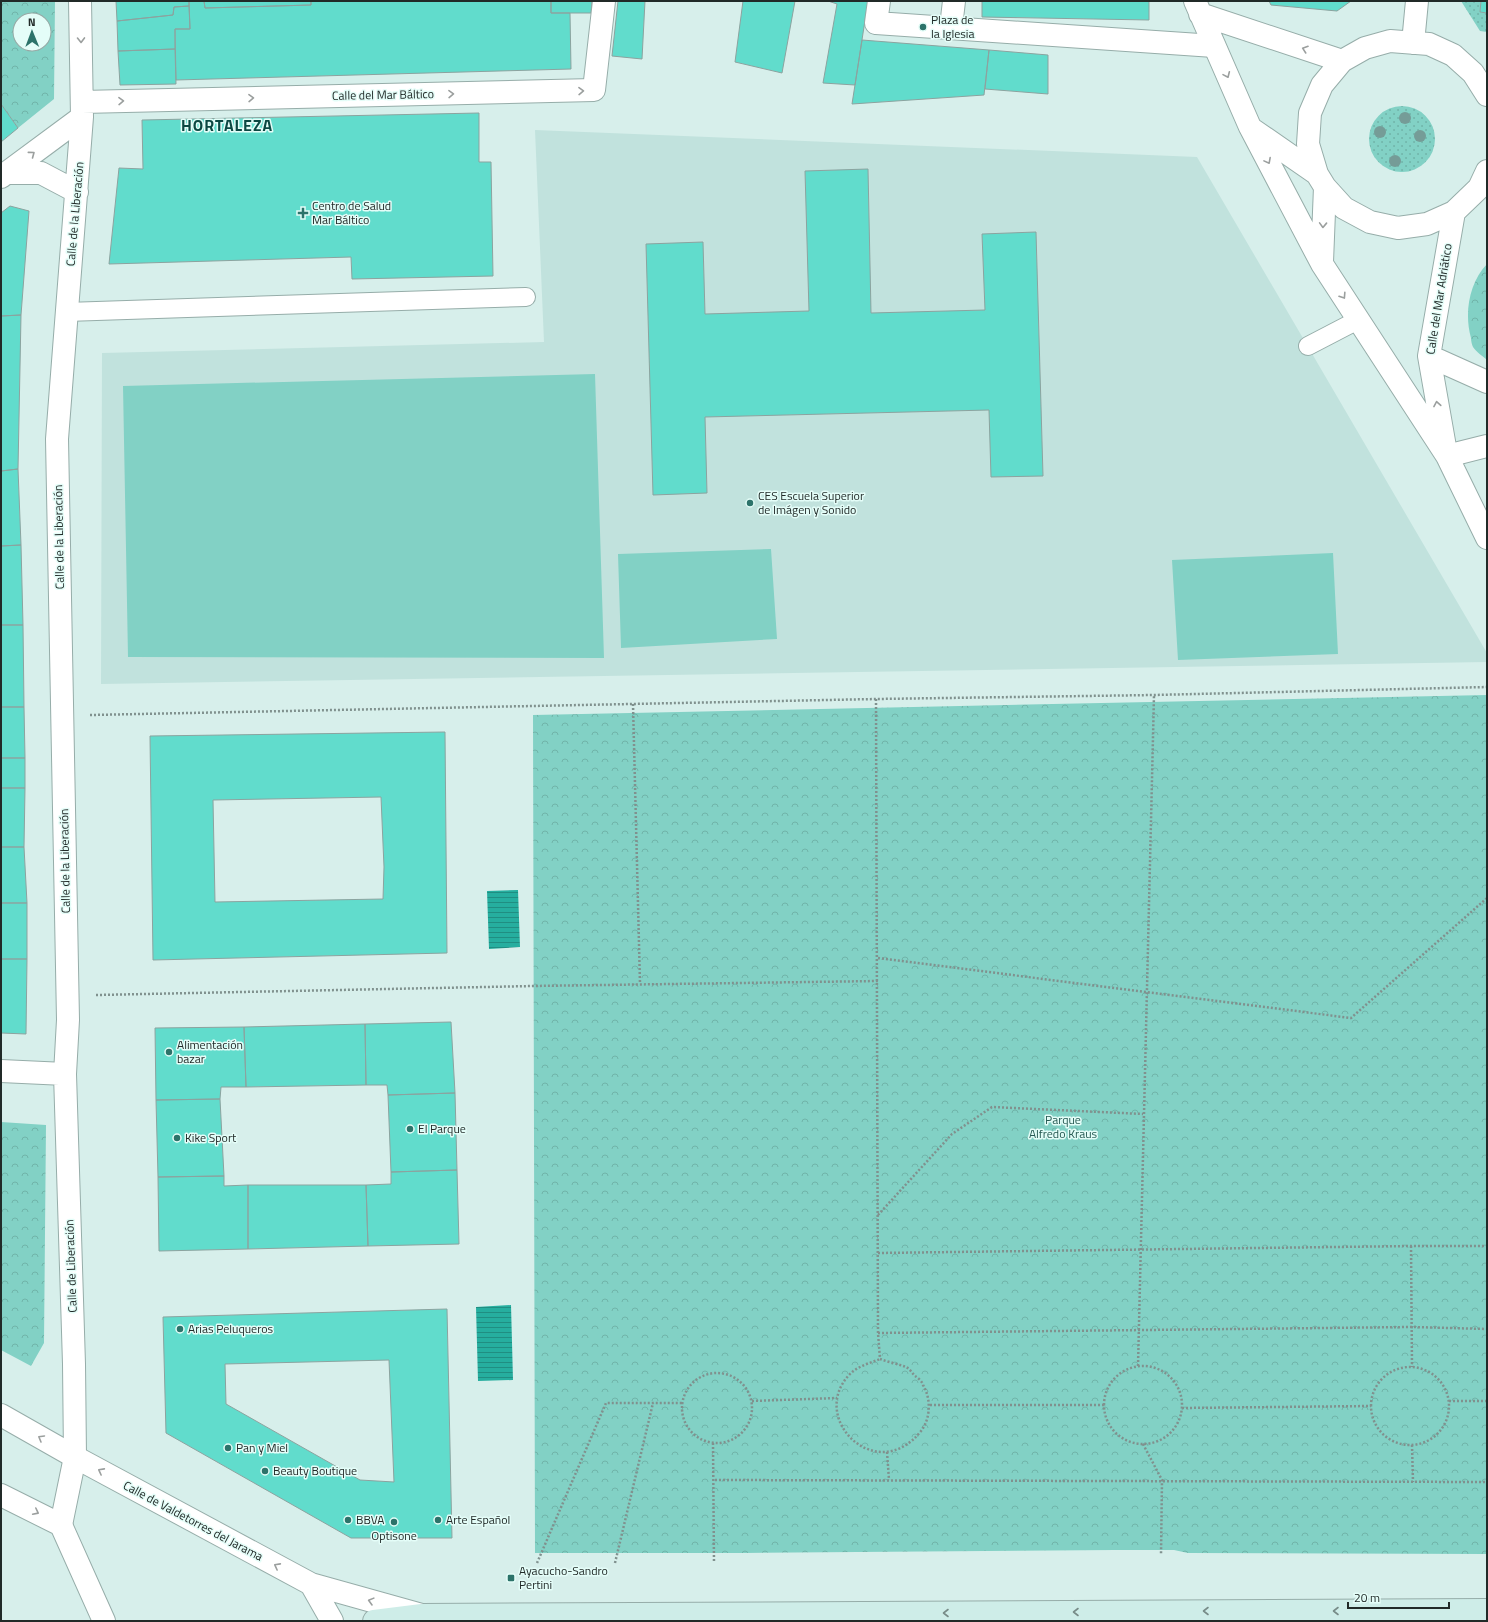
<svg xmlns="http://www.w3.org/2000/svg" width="1488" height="1622" viewBox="0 0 1488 1622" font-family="'Titillium Web',sans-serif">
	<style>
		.built { fill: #c1e2dd }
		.grass { fill: url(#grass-dots) }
		.forest { fill: url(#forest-crowns); fill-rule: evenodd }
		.pitch { fill: #82d1c5 }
		.water { fill: url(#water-rules) }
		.building { fill: #61dccc; stroke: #8ca39f; fill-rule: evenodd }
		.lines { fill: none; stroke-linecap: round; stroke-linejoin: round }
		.service-casing { stroke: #96ada9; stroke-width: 20 }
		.pedestrian-casing { stroke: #96ada9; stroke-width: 24 }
		.minor-casing { stroke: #96ada9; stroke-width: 24 }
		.tertiary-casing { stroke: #96ada9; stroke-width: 24 }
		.secondary-casing { stroke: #96ada9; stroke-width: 24 }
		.path { stroke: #80918e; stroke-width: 2.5; stroke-dasharray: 2 2; stroke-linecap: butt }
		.service { stroke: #fff; stroke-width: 18 }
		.pedestrian { stroke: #fff; stroke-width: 22 }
		.minor { stroke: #fff; stroke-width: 22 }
		.tertiary { stroke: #fff; stroke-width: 22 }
		.secondary { stroke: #ceede8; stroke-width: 22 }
		.tree { fill: #759c97 }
		.oneway { stroke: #9b9f9e }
		.oneway2 { stroke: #788c88 }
		.poi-dot { fill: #2c736a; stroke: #e4fdf8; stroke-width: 1.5 }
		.labels { text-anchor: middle; stroke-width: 3; stroke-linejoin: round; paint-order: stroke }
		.poi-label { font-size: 12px; fill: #212a28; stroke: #e4fdf8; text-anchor: start }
		.street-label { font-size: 12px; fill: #212a28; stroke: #e4fdf8 }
		.park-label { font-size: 12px; fill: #255952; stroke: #e4fdf8 }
		.district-label { font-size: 16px; font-weight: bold; letter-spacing: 1px; fill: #0b4842; stroke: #e4fdf8 }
	</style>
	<defs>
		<pattern id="grass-dots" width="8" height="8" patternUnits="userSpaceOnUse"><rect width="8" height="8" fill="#82d1c5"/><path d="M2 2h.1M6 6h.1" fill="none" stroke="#70b4a9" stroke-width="1.8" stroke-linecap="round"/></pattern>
		<pattern id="forest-crowns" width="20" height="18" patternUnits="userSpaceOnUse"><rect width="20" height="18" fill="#82d1c5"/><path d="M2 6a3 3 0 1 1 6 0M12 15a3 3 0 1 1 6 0" fill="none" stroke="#70b4a9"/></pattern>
		<pattern id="water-rules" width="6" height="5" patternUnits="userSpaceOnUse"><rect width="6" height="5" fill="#26ae9f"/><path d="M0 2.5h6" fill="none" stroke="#208e82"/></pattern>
	</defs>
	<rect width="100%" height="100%" fill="#d7efeb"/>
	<path class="built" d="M535,130l662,27 290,496v9l-1386,22 1,-331 442,-11z"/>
	<path class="grass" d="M1461,1h20l-1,11 7,1v19l-7,-1z
		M1369 139a33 33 0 1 1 66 0a33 33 0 1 1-66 0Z"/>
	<path class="forest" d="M1,1h54l-1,98 -36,29 -17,-24zM20,20h24v24h-24z
		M1487,264v96c-4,-4 -11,-8 -14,-13 -1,-2 -2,-6 -2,-9 -7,-25 -2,-55 16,-74z
		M1487,695v859l-299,-1 -14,-3h-59l-371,3h-209l-2,-838z
		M1,1122l45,3 -2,218 -13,23 -30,-16z"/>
	<path class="pitch" d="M595,374l9,284 -476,-1 -5,-271z
		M771,549l6,90 -156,9 -3,-94z
		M1333,553l5,101 -160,6 -6,-100z"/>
	<path class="water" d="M518,890l2,57 -31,2 -2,-58z
		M511,1305l2,75 -35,1 -2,-74z"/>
	<path class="building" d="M116,1h73v5l-15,1 -1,8 -56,6z
		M189,1h15l1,7 106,-3v-4h240v12h19l1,56 -395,11 -1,-51h15z
		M204,1h107v4l-106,3z
		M551,1h41l-1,12h-40z
		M618,1h27l-3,58 -30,-3z
		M743,1h52l-13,72 -47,-11z
		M828,1h40l-13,84 -32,-2 14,-79z
		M982,1h167v19l-167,-3z
		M1269,1h82l-14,10 -66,-6z
		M1481,1h6v12l-7,-1z
		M189,6l1,23h-15v20l-57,2 -1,-30 56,-6 1,-8z
		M862,40l127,10 -5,45 -132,9z
		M175,49l1,35 -56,1 -2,-34z
		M989,50l59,5v39l-63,-5z
		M1,104l17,24 -17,14z
		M479,113v49h12l2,114 -141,3 -1,-22 -242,7 10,-96 24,1 -1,-49z
		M868,169l3,144 114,-3 -3,-76 54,-2 7,244 -52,1 -2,-67 -284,7 2,76 -54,2 -7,-251 57,-2 2,72 104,-3 -4,-140z
		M10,206l19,5 -8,104 -20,1v-103z
		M21,315l-3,154 -17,2v-155z
		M18,469l3,76 -20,1v-75z
		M21,545l2,80h-22v-79z
		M1,625h22l1,82h-23z
		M1,707h23l1,51h-24z
		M445,732l2,221 -294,7 -3,-224zM381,797l3,70 -1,32 -168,3 -2,-102z
		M1,758h24v30h-24z
		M1,788h24l-1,59h-23z
		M1,847h23l3,56h-26z
		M1,903h26v56h-26z
		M1,959h26l-1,75 -25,-1z
		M451,1022l4,71 -67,2 -1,-10h-21l-1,-61z
		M365,1024l1,61 -120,2 -2,-60z
		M244,1027l2,60h-25l-1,12 -64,1 -1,-72z
		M455,1093l2,77 -66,2 -3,-77z
		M220,1099l4,77 -66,1 -2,-77z
		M457,1170l2,74 -91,2 -2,-61 25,-1v-12z
		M224,1176v10l24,-1v64l-89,2 -1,-74z
		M248,1185h118l2,61 -120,3z
		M447,1309l5,229h-101l-185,-105 -3,-116zM389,1360l5,122 -34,-2 -134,-76 -1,-40z"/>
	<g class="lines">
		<g class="service-casing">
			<path id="service" d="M66,312l460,-15
				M1308,346l50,-26"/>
		</g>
		<g class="pedestrian-casing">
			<path id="pedestrian" d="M879,1l-3,22 338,23
				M951,27l3,-26"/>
		</g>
		<g class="minor-casing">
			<path id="minor" d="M1195,1l55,126 72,137 125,192 40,82
				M1200,14l142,47
				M1413,43l4,-42
				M1487,95l-14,-22 -20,-18 -24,-11 -39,-3 -25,7 -23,13 -20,24 -12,28 -2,31 9,30 8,13 19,21 26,14 28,6 29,-4 27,-12 25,-24 8,-17
				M82,102l512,-12 10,-89
				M1252,129l65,45
				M7,173h34l36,19
				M1,177l81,-60
				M1322,262l3,-75
				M1429,356l58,26
				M1445,447l-16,-91 25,-144
				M1447,456l40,-10
				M1,1071l64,3
				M61,1525l14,-68 -1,-93 -9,-290 3,-54 -11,-581 25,-322 -2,-116"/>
		</g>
		<g class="tertiary-casing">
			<path id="tertiary" d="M1,1415l74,42 236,127 111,31
				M1,1495l60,30 43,96
				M311,1584l21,37"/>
		</g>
		<g class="secondary-casing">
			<path id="secondary" d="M374,1621l48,-6 1065,-5"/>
		</g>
		<path class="path" d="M876,699l2,634 2,26
			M633,704l7,280
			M90,715l786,-16 278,-4 333,-8
			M878,958l473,60 136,-120
			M96,995l437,-9 345,-5
			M878,1215l74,-81 40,-27 151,7
			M1411,1246l1,121
			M878,1253l533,-7h76
			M878,1333l535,-6 74,2
			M880,1359c8,3 18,5 26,8 4,2 6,6 9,9 3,2 7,5 8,9 8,13 8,33 -2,46 -44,56 -114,-13 -71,-57 8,-8 20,-11 30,-15z
			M1138,1366l16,-671
			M1104 1405a39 39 0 1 1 78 0a39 39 0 1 1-78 0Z
			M1371 1406a39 39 0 1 1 78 0a39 39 0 1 1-78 0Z
			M682 1408a35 35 0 1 1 70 0a35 35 0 1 1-70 0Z
			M752,1401l85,-3
			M1449,1401h38
			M930,1405h174
			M1182,1408l189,-2
			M713,1443l1,120
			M1143,1444l19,36 -1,75
			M1412,1445l1,37
			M887,1452l2,28
			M715,1480l772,2
			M537,1563l69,-160h76
			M615,1563l38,-160"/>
		<use href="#service" class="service"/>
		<use href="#pedestrian" class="pedestrian"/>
		<use href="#minor" class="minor"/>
		<use href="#tertiary" class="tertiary"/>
		<use href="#secondary" class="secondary"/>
	</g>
	<g class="tree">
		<circle cx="1405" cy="118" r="6"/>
		<circle cx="1380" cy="132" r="6"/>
		<circle cx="1420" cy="136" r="6"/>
		<circle cx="1395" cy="161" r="6"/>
	</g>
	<defs><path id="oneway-chevron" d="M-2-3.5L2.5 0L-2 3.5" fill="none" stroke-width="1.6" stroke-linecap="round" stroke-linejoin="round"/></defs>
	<g class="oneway">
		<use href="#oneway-chevron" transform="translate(81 40) rotate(89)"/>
		<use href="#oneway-chevron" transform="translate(1305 49) rotate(-161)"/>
		<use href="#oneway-chevron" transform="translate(1227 75) rotate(66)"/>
		<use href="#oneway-chevron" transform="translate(581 91) rotate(-1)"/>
		<use href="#oneway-chevron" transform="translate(451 94) rotate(-1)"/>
		<use href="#oneway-chevron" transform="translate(251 98) rotate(-1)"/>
		<use href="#oneway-chevron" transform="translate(121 101) rotate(-1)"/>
		<use href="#oneway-chevron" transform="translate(32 154) rotate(-37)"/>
		<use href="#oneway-chevron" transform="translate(1268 161) rotate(62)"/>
		<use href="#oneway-chevron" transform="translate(1323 225) rotate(92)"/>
		<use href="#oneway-chevron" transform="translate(1343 296) rotate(57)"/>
		<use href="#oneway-chevron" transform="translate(1437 404) rotate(-100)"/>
		<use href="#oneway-chevron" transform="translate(41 1438) rotate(-150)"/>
		<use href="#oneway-chevron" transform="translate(101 1471) rotate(-152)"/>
		<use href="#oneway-chevron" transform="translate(36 1512) rotate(27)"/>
		<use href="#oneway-chevron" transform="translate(277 1566) rotate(-152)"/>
		<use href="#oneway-chevron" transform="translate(371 1601) rotate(-165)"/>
	</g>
	<g class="oneway2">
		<use href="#oneway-chevron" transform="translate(1206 1611) rotate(180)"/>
		<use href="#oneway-chevron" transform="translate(1336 1611) rotate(180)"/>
		<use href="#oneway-chevron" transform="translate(1076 1612) rotate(180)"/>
		<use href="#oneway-chevron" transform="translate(946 1613) rotate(180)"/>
	</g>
	<g class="poi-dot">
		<circle cx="923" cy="27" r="4"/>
		<path d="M301 207h4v4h4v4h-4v4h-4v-4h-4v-4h4z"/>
		<circle cx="750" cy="503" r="4"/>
		<circle cx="169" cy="1052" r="4"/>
		<circle cx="410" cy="1129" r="4"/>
		<circle cx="177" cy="1138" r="4"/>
		<circle cx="180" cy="1329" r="4"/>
		<circle cx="228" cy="1448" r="4"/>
		<circle cx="265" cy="1471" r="4"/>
		<circle cx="348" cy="1520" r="4"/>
		<circle cx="438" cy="1520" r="4"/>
		<circle cx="394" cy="1522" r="4"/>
		<rect x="507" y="1574" width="8" height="8" rx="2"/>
	</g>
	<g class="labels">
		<g class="poi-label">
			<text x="931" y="24">Plaza de<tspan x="931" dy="14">la Iglesia</tspan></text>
			<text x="312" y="210">Centro de Salud<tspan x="312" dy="14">Mar Báltico</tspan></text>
			<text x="758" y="500">CES Escuela Superior<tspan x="758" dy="14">de Imágen y Sonido</tspan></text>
			<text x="177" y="1049">Alimentación<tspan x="177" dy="14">bazar</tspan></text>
			<text x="418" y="1133">El Parque</text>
			<text x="185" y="1142">Kike Sport</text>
			<text x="188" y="1333">Arias Peluqueros</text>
			<text x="236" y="1452">Pan y Miel</text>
			<text x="273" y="1475">Beauty Boutique</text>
			<text x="356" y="1524">BBVA</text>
			<text x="446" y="1524">Arte Español</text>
			<text x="394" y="1540" text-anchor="middle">Optisone</text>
			<text x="519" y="1575">Ayacucho-Sandro<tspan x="519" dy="14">Pertini</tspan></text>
		</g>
		<g class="street-label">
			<text transform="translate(383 95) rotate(-1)" y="4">Calle del Mar Báltico</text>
			<text transform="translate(75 214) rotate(-85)" y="4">Calle de la Liberación</text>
			<text transform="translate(1439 299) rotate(-81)" y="4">Calle del Mar Adriático</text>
			<text transform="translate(59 537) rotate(-91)" y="4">Calle de la Liberación</text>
			<text transform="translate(65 861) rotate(-91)" y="4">Calle de la Liberación</text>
			<text transform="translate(71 1266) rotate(-92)" y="4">Calle de Liberación</text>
			<text transform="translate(193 1521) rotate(28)" y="4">Calle de Valdetorres del Jarama</text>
		</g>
		<g class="park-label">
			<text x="1063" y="1124">Parque<tspan x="1063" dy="14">Alfredo Kraus</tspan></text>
		</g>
		<g class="district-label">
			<text x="227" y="131">HORTALEZA</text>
		</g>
	</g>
	<rect width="1488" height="1622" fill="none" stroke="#212a28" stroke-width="4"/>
	<g transform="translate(32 32) rotate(359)"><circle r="19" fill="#e4fdf8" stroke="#96a9a5"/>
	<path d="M0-3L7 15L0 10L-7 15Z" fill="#2c736a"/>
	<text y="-6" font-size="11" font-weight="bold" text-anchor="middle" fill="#212a28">N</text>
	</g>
	<path d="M1348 1602v6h101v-6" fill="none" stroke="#212a28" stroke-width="2"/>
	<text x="1354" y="1602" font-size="12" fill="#212a28" stroke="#e4fdf8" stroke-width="3" paint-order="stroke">20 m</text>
</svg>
